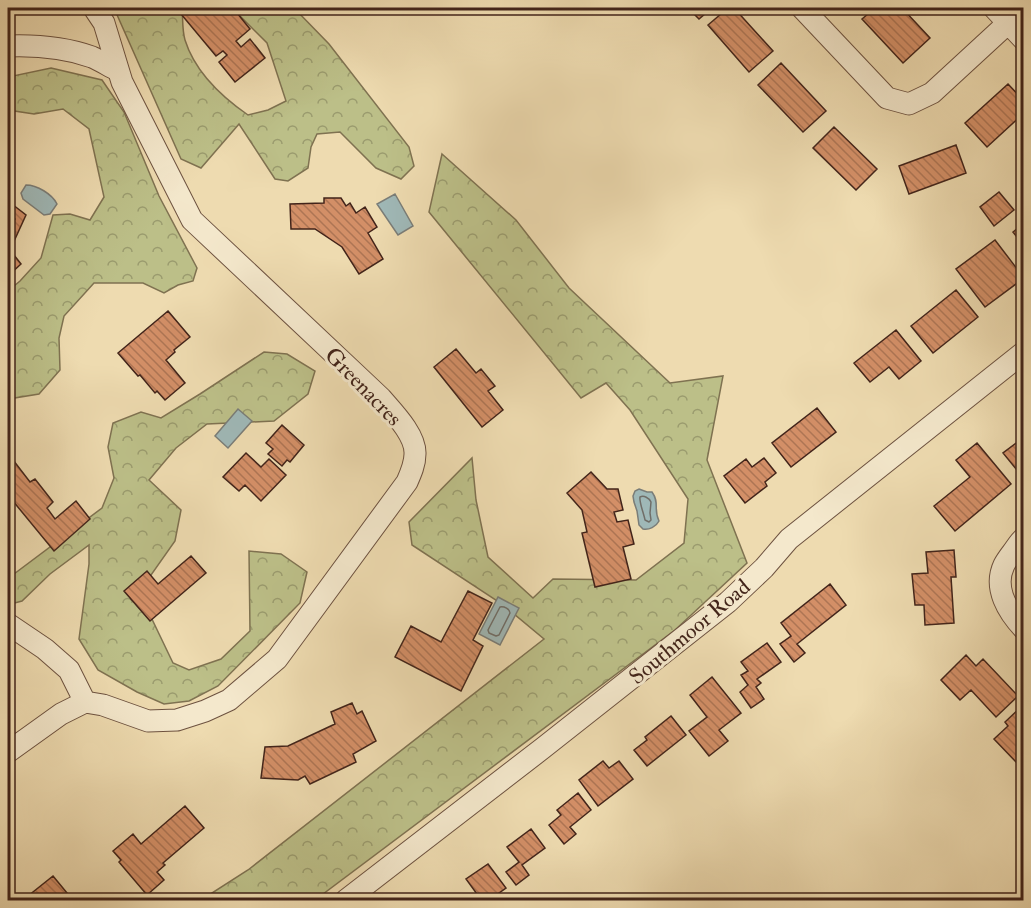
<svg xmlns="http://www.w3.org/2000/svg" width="1031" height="908" viewBox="0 0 1031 908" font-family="'IM FELL Double Pica',serif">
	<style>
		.forest { fill: url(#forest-crowns); stroke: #7f7251; stroke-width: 1.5 }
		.water { fill: #9fb8b7; stroke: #7a7d78; stroke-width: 1.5 }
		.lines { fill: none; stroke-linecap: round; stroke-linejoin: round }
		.shore { stroke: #706e68; stroke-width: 1.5 }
		.building { fill: url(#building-back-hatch); stroke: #42241a; stroke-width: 1.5 }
		.minor-casing { stroke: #6d5240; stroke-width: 23 }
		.minor { stroke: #f4e8cc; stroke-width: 21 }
		.labels { text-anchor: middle; stroke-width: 6; stroke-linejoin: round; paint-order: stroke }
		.street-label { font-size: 22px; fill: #42241a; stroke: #f4e8cc }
	</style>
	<defs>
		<pattern id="forest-crowns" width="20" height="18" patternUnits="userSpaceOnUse" patternTransform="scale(1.5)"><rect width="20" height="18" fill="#bcbf88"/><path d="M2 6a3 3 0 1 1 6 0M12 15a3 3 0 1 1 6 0" fill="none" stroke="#9a9b6e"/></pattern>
		<pattern id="building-back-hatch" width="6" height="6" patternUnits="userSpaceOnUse" patternTransform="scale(1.5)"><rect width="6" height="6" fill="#d38f67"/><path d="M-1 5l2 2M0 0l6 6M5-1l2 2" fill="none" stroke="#ad7554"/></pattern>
	</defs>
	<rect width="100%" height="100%" fill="#eedbb0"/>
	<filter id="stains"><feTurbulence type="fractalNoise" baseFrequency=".00333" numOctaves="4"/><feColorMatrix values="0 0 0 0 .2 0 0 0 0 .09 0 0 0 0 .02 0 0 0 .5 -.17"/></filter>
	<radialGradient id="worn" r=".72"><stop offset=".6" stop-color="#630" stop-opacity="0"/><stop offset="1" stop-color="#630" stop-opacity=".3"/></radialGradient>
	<path class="forest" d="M114,8h68c1,10 0,22 3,32 10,32 37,57 63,75l20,-5 18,-9 -19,-58 -35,-35h62l35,36 80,103 5,19 -13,13 -25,-11 -36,-36 -23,2 -6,13 -3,21 -20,13 -13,-2 -36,-55 -38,44 -20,-9z
		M51,68l51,12 22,32 35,84 38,72 -4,13 -15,4 -14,8 -21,-10h-49l-30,33 -5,22 1,32 -21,24 -31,5v-108l12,-10 21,-23 12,-43 17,-1 20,6 14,-23 -15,-68 -26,-20 -29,5 -26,-4v-33z
		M442,154l74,66 53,68 101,95 53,-7 -16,84 40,103 -72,67 -360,270h-114l47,-30 296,-231 -42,-35 -90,-59 -3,-23 63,-64 4,42 12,57 45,41 20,-19 83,1 48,-37 4,-44 -58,-89 -24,-27 -25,15 -152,-186z
		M264,352l23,2 28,17 -7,23 -34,27 -67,3 -31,24 -27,32 32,30 -6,31 -36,51 34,71 16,7 32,-11 29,-28 -1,-80 32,3 26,18 -7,31 -82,83 -29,15 -25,3 -27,-12 -39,-22 -19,-31 10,-75v-19l-39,29 -28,27 -11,3 -3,-4v-19l6,-7 88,-66 12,-30 -6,-31 5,-24 28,-11 20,6 39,-24z"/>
	<path class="water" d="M26,185c11,0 26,9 31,19l-7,10 -6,1 -21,-16 -2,-6z
		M395,194l18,32 -15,9 -21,-31z
		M238,409l14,12 -24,27 -13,-12z
		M639,489l8,3h5c8,11 1,17 7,29 -3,6 -10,9 -16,8l-4,-4 -2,-14 -3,-9 -1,-6 2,-5z
		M498,597l21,11 -19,37 -21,-11z"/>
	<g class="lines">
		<path class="shore" d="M640,497c4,-2 9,1 11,5l-1,11 1,7 -2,2 -4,-2c-1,-6 -6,-18 -5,-23z
			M500,607c4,-1 10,2 10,6l-11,22 -3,1 -7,-3 -1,-3z"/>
	</g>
	<path class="building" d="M176,8h57l17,21 -14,12 5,6 9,-8 15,19 -30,24 -16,-20 8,-7 -4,-4 -7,5z
		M688,8h24l-13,11z
		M728,8h6l39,43 -24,21 -41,-47z
		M875,8h27l28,30 -27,25 -41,-44z
		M781,63l45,48 -23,21 -45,-47z
		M1008,84l16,17v12l-37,34 -22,-24z
		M834,127l43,42 -21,21 -43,-42z
		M956,145l10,28 -57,21 -10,-28z
		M999,192l15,18 -20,16 -14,-19z
		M324,198h17l5,8 4,-3 6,10 9,-6 12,20 -9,6 15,26 -24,15 -17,-27 -27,-18h-24l-1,-25 34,-1z
		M8,201l18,14 -16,35 11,14 -13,12v-43l7,-14 -5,-3 -2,3z
		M1024,223v23l-11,-14z
		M995,240l29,38 -39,29 -29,-38z
		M956,290l22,27 -45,36 -22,-27z
		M168,311l22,26 -16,13 1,2 -9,8 19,23 -20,17 -8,-9 -2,2 -15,-18 -2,1 -20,-23z
		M896,330l25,31 -22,18 -10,-12 -19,15 -16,-19z
		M456,349l20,24 5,-4 14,17 -7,5 15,19 -21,17 -48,-60z
		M817,408l19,24 -45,35 -19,-24z
		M282,425l22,20 -14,17 -3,-2 -5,6 -14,-12 5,-5 -7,-6z
		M1024,437v37l-3,1 -18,-22z
		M977,443l34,41 -56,47 -21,-25 36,-29 -14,-17z
		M246,453l15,14 8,-8 17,16 -25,26 -16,-16 -6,6 -16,-14z
		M10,456l20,26 5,-3 18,23 -6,6 8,11 21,-18 14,18 -36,32 -46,-56v-37z
		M764,458l12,15 -11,9 2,4 -22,17 -21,-27 22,-17 6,8z
		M591,472l16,17h11l5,21 -9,2 3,10 11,-2 6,24 -11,3 8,32 -36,8 -13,-54 5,-1 -5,-22 -15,-17z
		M954,550l2,27h-5l3,46 -29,2 -1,-20h-9l-3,-31 16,-1 -2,-21z
		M191,556l15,17 -56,48 -26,-30 23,-20 11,13z
		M830,584l16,21 -49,39 8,9 -11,9 -14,-18 11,-8 -10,-13z
		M468,591l24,12 -19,37 10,6 -22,45 -66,-34 16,-31 30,16z
		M767,643l14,19 -24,17 4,4 -5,4 8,12 -13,9 -11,-16 8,-7 -7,-10 7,-4 -7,-9z
		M966,655l10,11 7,-7 35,37 -22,21 -25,-27 -11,10 -19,-20z
		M712,677l29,36 -22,17 9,11 -19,15 -20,-25 18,-14 -17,-22z
		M352,703l5,11 5,-3 14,30 -23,13 3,8 -46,22 -5,-8 -7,4 -37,-2 4,-31 23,-1 47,-22 -4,-12z
		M1023,705l1,52 -7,6 -23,-24 14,-13 -3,-4z
		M671,716l15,19 -39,31 -13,-16 13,-10 -2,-3z
		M603,761l6,7 10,-7 14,18 -35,27 -19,-26z
		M578,793l13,17 -21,17 6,7 -12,10 -15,-19 12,-10 -4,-5z
		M185,806l19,22 -41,35 2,2 -8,7 7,8 -17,15 -28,-33 2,-2 -8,-9 20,-17 8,10z
		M531,829l14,19 -23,17 7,10 -13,10 -10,-13 13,-10 -12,-15z
		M488,864l18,24 -17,12h-21l9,-6 -11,-15z
		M53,876l19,23 -2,1h-47z"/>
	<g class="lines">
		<g class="minor-casing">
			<path id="minor" d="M802,8l85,90 22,6 23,-11 76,-70
				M994,8l30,32
				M8,46c28,-1 56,1 84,11 9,4 17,9 25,13
				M1024,538c-5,4 -8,10 -12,15 -3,4 -6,8 -8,12 -11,23 4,47 20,64
				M8,624l37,25 24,21 16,32
				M8,752l53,-38 24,-12 18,3 45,16 29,-1 28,-9 24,-11 48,-41 130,-177c4,-9 8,-18 8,-28 1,-19 -22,-42 -34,-56l-189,-178 -70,-138 -18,-59 -10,-15
				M346,900l197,-152 185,-146 36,-34 25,-29 235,-187"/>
		</g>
		<use href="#minor" class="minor"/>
	</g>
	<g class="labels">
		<g class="street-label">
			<text transform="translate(364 386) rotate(46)" y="8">Greenacres</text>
			<text transform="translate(689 631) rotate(-40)" y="8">Southmoor Road</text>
		</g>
	</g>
	<rect width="1031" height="908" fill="none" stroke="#eedbb0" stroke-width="30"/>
	<rect x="9" y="9" width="1013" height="890" fill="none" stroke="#42241a" stroke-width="3"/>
	<rect x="15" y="15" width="1001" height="878" fill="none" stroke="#42241a" stroke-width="1.5"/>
	<rect width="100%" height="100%" filter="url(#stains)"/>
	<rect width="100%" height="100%" fill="url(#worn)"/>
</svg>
